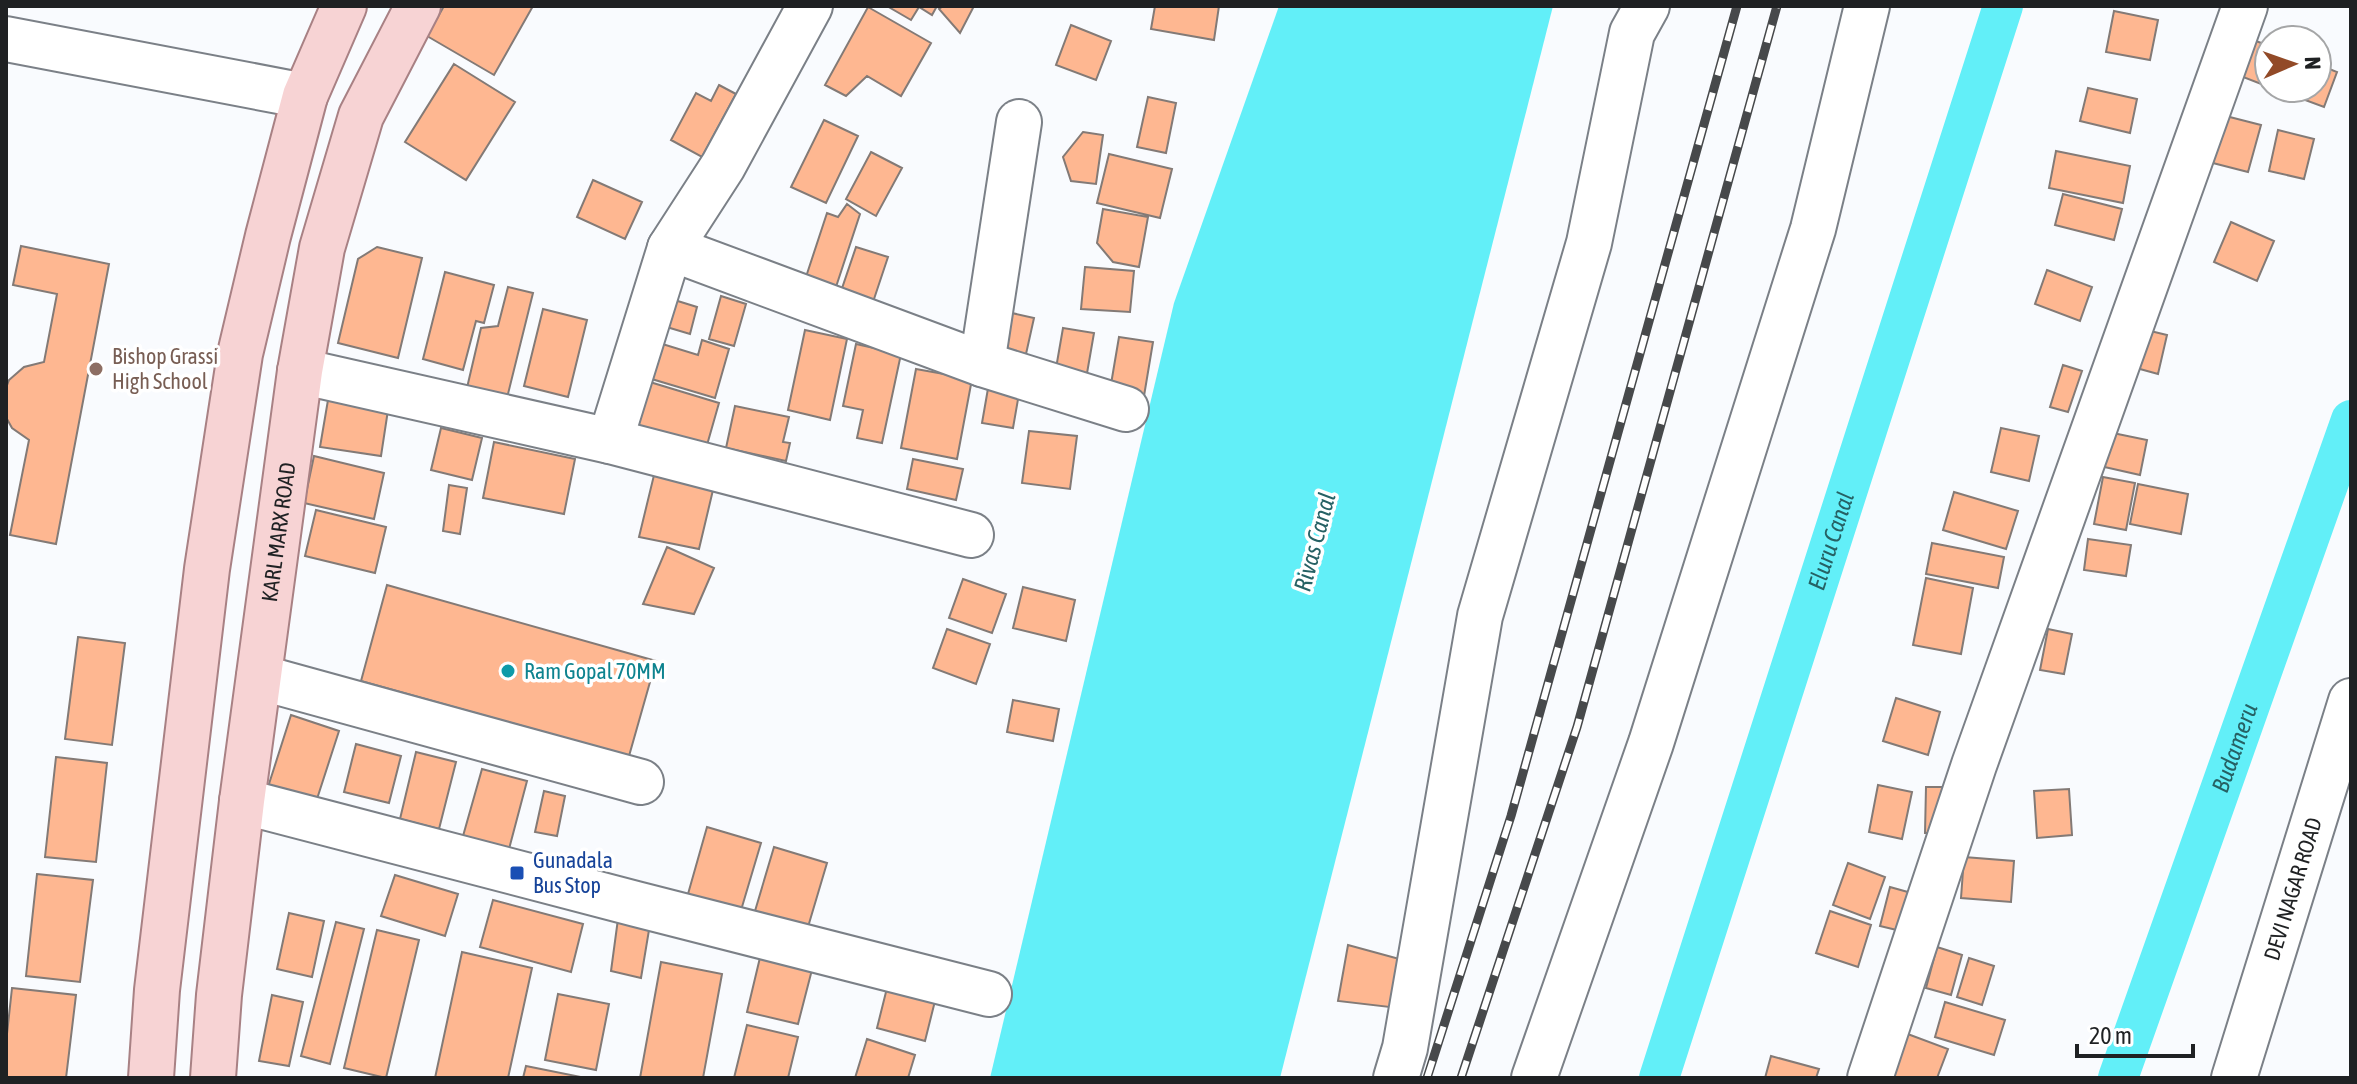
<svg xmlns="http://www.w3.org/2000/svg" width="2357" height="1084" viewBox="0 0 2357 1084" font-family="'Asap Condensed',sans-serif">
	<style>
		.water { fill: #62eff8 }
		.lines { fill: none; stroke-linecap: round; stroke-linejoin: round }
		.canal { stroke: #62eff8; stroke-width: 40 }
		.building { fill: #feb791; stroke: #837a76; stroke-width: 2 }
		.minor-casing { stroke: #7b8087; stroke-width: 48 }
		.major-casing { stroke: #a88184; stroke-width: 48 }
		.minor { stroke: #fff; stroke-width: 44 }
		.major { stroke: #f7d3d4; stroke-width: 44 }
		.rail-casing { stroke: #47494b; stroke-width: 9 }
		.rail { stroke: #fff; stroke-width: 6; stroke-dasharray: 18; stroke-linecap: butt }
		.education-dot { fill: #8d6e63; stroke: #fff; stroke-width: 3 }
		.culture-dot { fill: #0f9aa8; stroke: #fff; stroke-width: 3 }
		.transit-dot { fill: #1a4fb4; stroke: #fff; stroke-width: 3 }
		.labels { text-anchor: middle; stroke-width: 7; stroke-linejoin: round; paint-order: stroke }
		.education-label { font-size: 22px; fill: #785e54; stroke: #fff; text-anchor: start }
		.street-label { font-size: 22px; fill: #1f2123; stroke: #fff }
		.culture-label { font-size: 22px; fill: #0d838f; stroke: #fff; text-anchor: start }
		.transit-label { font-size: 22px; fill: #164399; stroke: #fff; text-anchor: start }
		.water-label { font-size: 24px; font-style: italic; fill: #266164; stroke: #fff }
	</style>
	<rect width="100%" height="100%" fill="#f9fbfe"/>
	<path class="water" d="M1279,6h274l-273,1072h-290l184,-775z"/>
	<g class="lines">
		<g class="canal">
			<path id="s1" d="M1659,1078l344,-1072"/>
			<path id="s2" d="M2118,1078l233,-658"/>
		</g>
	</g>
	<path class="building" d="M444,6h89l-39,69 -67,-39z
		M887,6h50l-5,9 -13,-8 -8,13z
		M943,6h31l-14,27 -21,-24z
		M1155,6h64l-5,34 -63,-11z
		M868,7l63,36 -30,53 -34,-20 -21,20 -21,-11z
		M2114,11l44,9 -8,40 -44,-8z
		M1071,25l40,16 -15,39 -40,-15z
		M2256,41l13,5v41l-26,-10z
		M454,64l61,38 -49,78 -61,-38z
		M2317,64l20,8 -13,35 -51,-19h44z
		M719,85l17,9 -34,63 -31,-17 25,-47 15,8z
		M2088,88l49,11 -7,34 -50,-12z
		M1148,97l28,6 -10,50 -29,-6z
		M2218,114l43,11 -13,47 -43,-11z
		M824,120l34,16 -32,67 -35,-16z
		M2278,130l36,9 -10,40 -35,-8z
		M1083,132l20,3 -7,49 -25,-3 -8,-24z
		M2056,151l74,15 -7,37 -74,-15z
		M871,152l31,16 -26,48 -30,-17z
		M1109,154l63,15 -12,49 -63,-15z
		M593,180l49,22 -17,37 -48,-22z
		M2063,194l59,15 -8,31 -59,-15z
		M847,204l13,10 -28,85 -30,-10 25,-76 11,4z
		M1103,209l45,8 -9,50 -26,-5 -16,-19z
		M2231,222l43,19 -17,40 -43,-19z
		M21,246l88,18 -53,280 -46,-9 19,-95 -17,-12 -5,-9 -1,-31 3,-8 15,-13 20,-5 13,-68 -44,-9z
		M377,247l45,11 -24,100 -60,-15 20,-84z
		M856,247l32,10 -21,63 -32,-11z
		M1085,267l49,4 -4,41 -49,-3z
		M2047,270l45,17 -12,34 -45,-17z
		M445,272l49,13 -10,38 -8,-2 -13,49 -40,-11z
		M508,287l25,6 -27,109 -40,-10 15,-64 17,-2z
		M721,296l25,8 -12,42 -25,-7z
		M668,298l29,9 -7,27 -30,-9z
		M543,309l44,11 -19,77 -44,-11z
		M1003,311l31,7 -10,45 -30,-6z
		M1063,328l31,5 -8,46 -31,-5z
		M2138,328l29,7 -9,39 -29,-8z
		M805,330l42,9 -17,81 -42,-10z
		M1119,337l34,5 -9,54 -34,-6z
		M702,340l27,9 -14,49 -70,-21 11,-35 42,13z
		M856,344l45,10 -19,89 -25,-5 6,-28 -20,-4z
		M2063,365l19,6 -14,41 -18,-5z
		M916,369l56,10 -15,80 -56,-11z
		M990,377l31,5 -8,46 -31,-5z
		M640,379l79,24 -14,49 -79,-23z
		M328,400l60,10 -7,46 -61,-9z
		M735,406l54,11 -6,25 7,1 -4,18 -60,-13z
		M441,428l41,10 -10,42 -41,-10z
		M2001,428l38,8 -10,45 -38,-9z
		M1029,431l48,5 -7,53 -48,-6z
		M2108,432l39,8 -7,35 -40,-9z
		M494,442l81,17 -11,55 -81,-16z
		M314,456l70,17 -10,46 -70,-16z
		M913,459l50,10 -7,31 -49,-11z
		M655,471l58,19 -14,59 -60,-12z
		M2103,477l32,6 -9,47 -32,-6z
		M2138,484l50,10 -7,40 -51,-10z
		M449,485l18,3 -7,46 -17,-3z
		M1954,492l64,19 -12,38 -63,-19z
		M316,510l70,17 -11,46 -70,-17z
		M2088,539l43,6 -5,31 -42,-6z
		M1932,543l72,14 -6,31 -72,-14z
		M667,547l47,21 -20,46 -51,-10z
		M1926,578l47,10 -12,66 -48,-9z
		M963,579l43,15 -14,39 -43,-15z
		M387,585l269,76 -27,95 -268,-75z
		M1023,587l52,13 -9,41 -53,-13z
		M947,629l43,15 -14,40 -43,-16z
		M2048,629l24,5 -8,40 -24,-4z
		M78,637l47,6 -13,102 -47,-6z
		M1896,698l44,14 -12,43 -45,-14z
		M1013,700l46,9 -6,32 -46,-9z
		M291,715l48,16 -23,71 -48,-15z
		M356,744l45,12 -12,47 -45,-11z
		M416,752l40,10 -17,67 -39,-10z
		M56,757l51,6 -11,99 -51,-5z
		M482,769l45,12 -18,68 -46,-13z
		M1878,785l34,7 -10,47 -33,-7z
		M1926,787h19l-1,46h-19z
		M2069,789l3,46 -35,3 -3,-47z
		M544,791l21,5 -8,40 -22,-4z
		M707,827l54,16 -22,74 -53,-16z
		M774,847l53,16 -22,74 -53,-16z
		M1964,857l50,4 -3,41 -50,-4z
		M1848,863l37,14 -15,42 -37,-14z
		M37,874l56,6 -13,102 -54,-6z
		M395,875l63,19 -13,42 -64,-20z
		M1890,887l25,7 -10,38 -25,-6z
		M493,900l90,24 -12,48 -91,-25z
		M620,904l32,8 -11,66 -30,-7z
		M1830,911l41,14 -13,42 -42,-14z
		M289,913l35,8 -12,56 -35,-8z
		M336,922l28,7 -34,135 -29,-8z
		M377,930l42,10 -33,138 -42,-10z
		M763,945l52,13 -17,66 -51,-12z
		M1348,945l55,15 -5,48 -60,-7z
		M1937,947l25,8 -11,40 -25,-7z
		M462,952l70,16 -24,110h-73z
		M1969,958l25,8 -12,39 -25,-8z
		M661,962l61,12 -19,104h-63z
		M889,980l48,13 -12,48 -48,-13z
		M12,988l64,7 -10,83h-60v-35z
		M558,994l51,10 -13,66 -51,-10z
		M272,995l31,7 -14,64 -30,-5z
		M1945,1002l60,18 -11,35 -59,-18z
		M747,1025l51,12 -10,41h-54z
		M1905,1033l43,16 -11,29h-40l-7,-3z
		M867,1039l48,16 -7,23h-53z
		M1771,1056l48,13 -3,9h-51z
		M526,1066l55,11v1h-58z"/>
	<g class="lines">
		<g class="minor-casing">
			<g id="minor">
				<path d="M6,39l299,57"/>
				<path d="M670,248l312,116 144,45"/>
				<path d="M982,364l37,-242"/>
				<path d="M300,371l310,70 361,94"/>
				<path d="M610,441l60,-193 53,-82 87,-160"/>
				<path d="M259,677l382,105"/>
				<path d="M242,801l394,103 353,90"/>
				<path d="M1396,1078l9,-30 75,-432 109,-373 43,-210 15,-27"/>
				<path d="M1534,1078l117,-335 162,-514 54,-223"/>
				<path d="M1870,1078l104,-313 271,-759"/>
				<path id="s3" d="M2234,1078l117,-377"/>
			</g>
		</g>
		<g class="major-casing">
			<g id="major">
				<path d="M151,1078l6,-88 50,-421 33,-215 28,-118 37,-140 39,-90"/>
				<path id="s4" d="M213,1078l6,-83 23,-194 58,-430 22,-123 39,-132 57,-110"/>
			</g>
		</g>
		<use href="#minor" class="minor"/>
		<use href="#major" class="major"/>
		<g class="rail-casing">
			<path id="rail" d="M1427,1078l84,-262 226,-810
				M1461,1078l116,-351 200,-721"/>
		</g>
		<use href="#rail" class="rail"/>
	</g>
	<circle class="education-dot" cx="96" cy="369" r="8"/>
	<circle class="culture-dot" cx="508" cy="671" r="8"/>
	<rect class="transit-dot" x="509" y="865" width="16" height="16" rx="4"/>
	<g class="labels">
		<g class="education-label">
			<text x="112" y="364">Bishop Grassi<tspan x="112" dy="25">High School</tspan></text>
		</g>
		<g class="street-label">
			<text dy="8" stroke="none"><textPath href="#s4" startOffset="550">KARL MARX ROAD</textPath></text>
			<text dy="8" stroke="none"><textPath href="#s3" startOffset="198">DEVI NAGAR ROAD</textPath></text>
		</g>
		<g class="culture-label">
			<text x="524" y="679">Ram Gopal 70MM</text>
		</g>
		<g class="transit-label">
			<text x="533" y="868">Gunadala<tspan x="533" dy="25">Bus Stop</tspan></text>
		</g>
		<g class="water-label">
			<text transform="translate(1315 542) rotate(-75)" y="8">Rivas Canal</text>
			<text dy="8" stroke="none"><textPath href="#s1" startOffset="564">Eluru Canal</textPath></text>
			<text dy="8" stroke="none"><textPath href="#s2" startOffset="350">Budameru</textPath></text>
		</g>
	</g>
	<rect width="2357" height="1084" fill="none" stroke="#1f2123" stroke-width="16"/>
	<g transform="translate(2293 64) rotate(88)"><circle r="38" fill="#ffffff" stroke="#a5a6a7" stroke-width="2"/>
	<path d="M0-6L14 30L0 20L-14 30Z" fill="#924a27"/>
	<text y="-12" font-size="22" font-weight="bold" text-anchor="middle" fill="#1f2123">N</text>
	</g>
	<path d="M2077 1044v12h116v-12" fill="none" stroke="#1f2123" stroke-width="4"/>
	<text x="2089" y="1044" font-size="24" fill="#1f2123" stroke="#ffffff" stroke-width="6" paint-order="stroke">20 m</text>
</svg>
